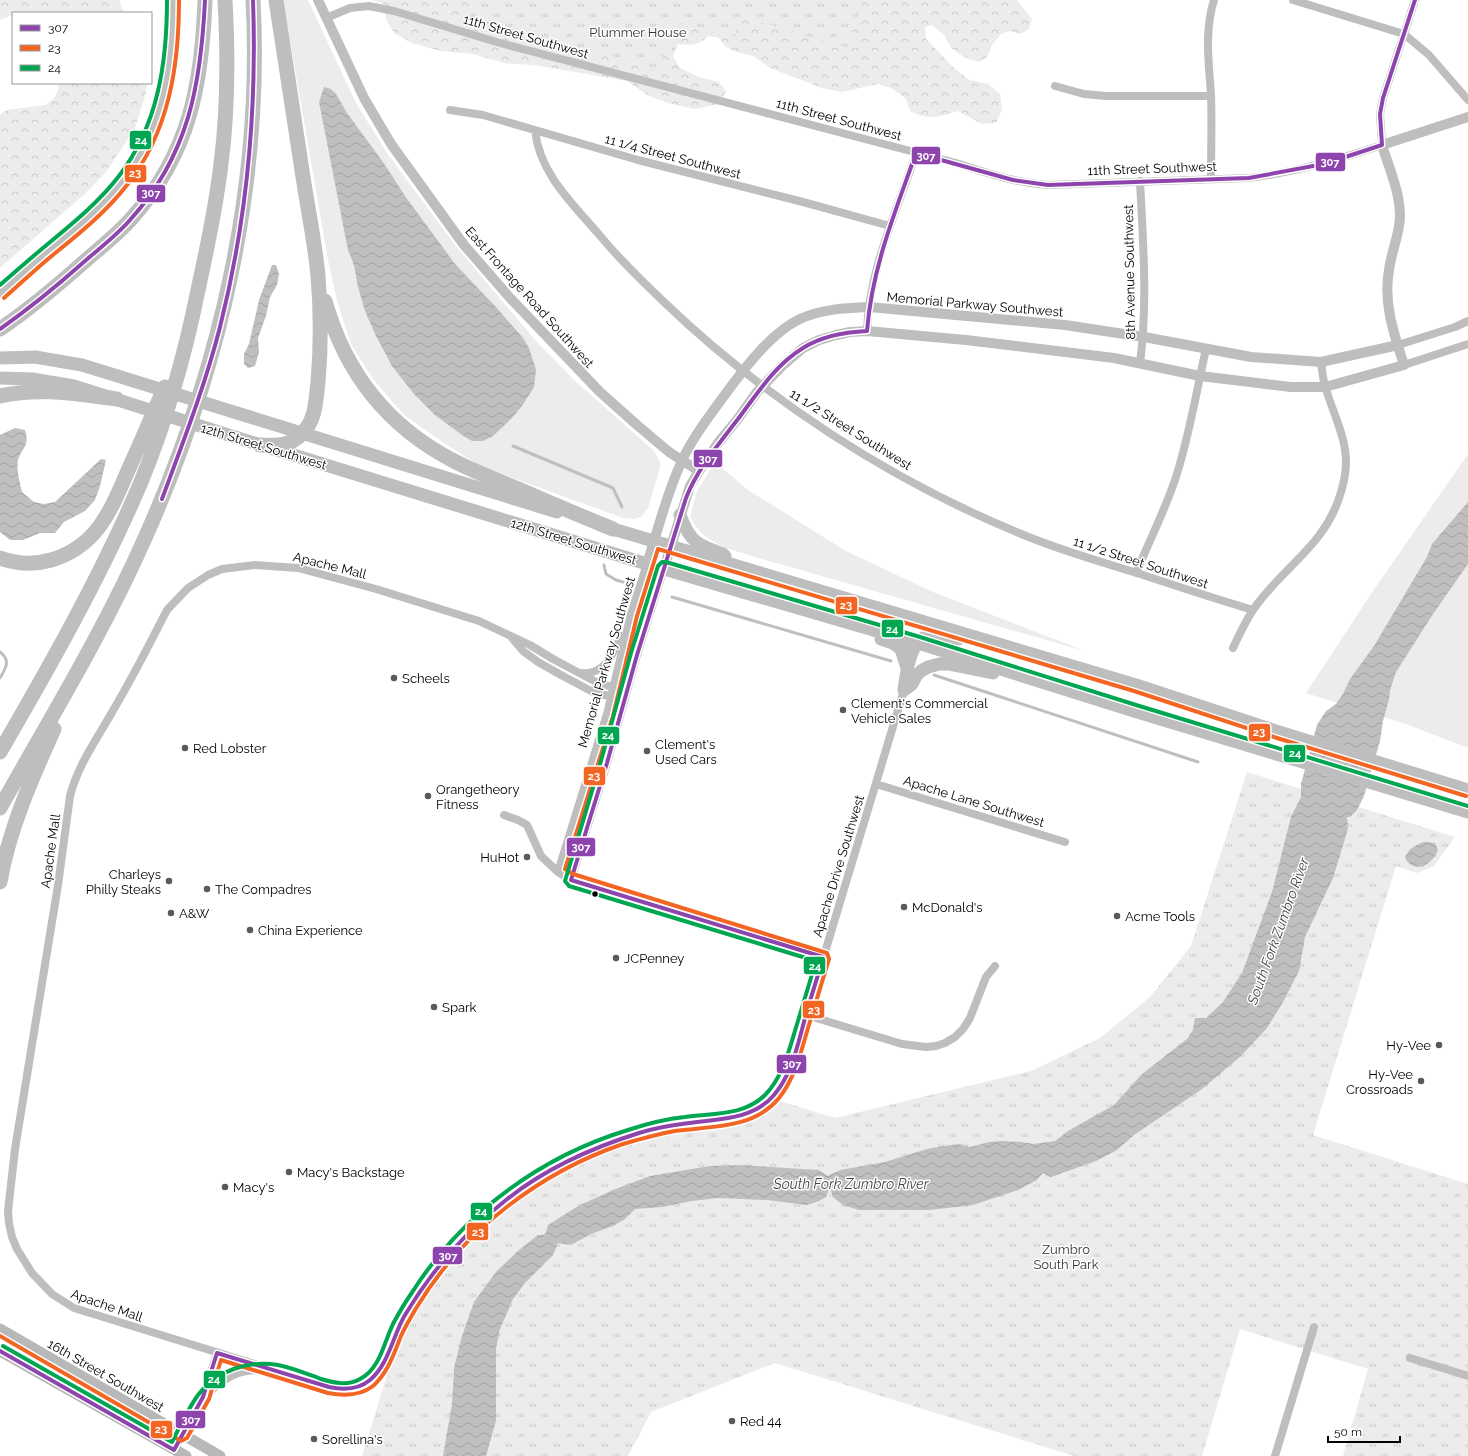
<svg xmlns="http://www.w3.org/2000/svg" width="1468" height="1456" viewBox="0 0 1468 1456" font-family="Raleway,sans-serif">
	<style>
		.grass { fill: #ececec }
		.forest { fill: url(#forest-crowns) }
		.park { fill: url(#park-tufts) }
		.water { fill: url(#water-waves) }
		.lines { fill: none; stroke-linecap: round; stroke-linejoin: round }
		.stream { stroke: #bfbfbf; stroke-width: 3 }
		.minor { stroke: #bebebe; stroke-width: 8 }
		.tertiary { stroke: #bebebe; stroke-width: 10 }
		.secondary { stroke: #b8b8b8; stroke-width: 11 }
		.primary { stroke: #bebebe; stroke-width: 13 }
		.motorway { stroke: #bebebe; stroke-width: 15 }
		.bus-1-casing { stroke: #fff; stroke-width: 7 }
		.bus-2-casing { stroke: #fff; stroke-width: 7 }
		.bus-3-casing { stroke: #fff; stroke-width: 7 }
		.bus-1 { stroke: #8e44ad; stroke-width: 4 }
		.bus-2 { stroke: #f26522; stroke-width: 4 }
		.bus-3 { stroke: #00a651; stroke-width: 4 }
		.poi-dot { fill: #595959; stroke: #fff; stroke-width: 1.5 }
		.bus-dot { fill: #000; stroke: #fff; stroke-width: 1.5 }
		.labels { text-anchor: middle; stroke-width: 3; stroke-linejoin: round; paint-order: stroke }
		.park-label { font-size: 13px; fill: #333; stroke: #fff }
		.street-label { font-size: 13px; fill: #000; stroke: #fff }
		.poi-label { font-size: 13px; fill: #000; stroke: #fff; text-anchor: start }
		.water-label { font-size: 14px; font-style: italic; fill: #444; stroke: #fff }
		.line-badge { stroke: #fff; stroke-width: 1.5 }
		.badge-label { font-size: 11px; text-anchor: middle; font-weight: bold; fill: #fff }
	</style>
	<defs>
		<pattern id="forest-crowns" width="20" height="18" patternUnits="userSpaceOnUse"><rect width="20" height="18" fill="#ececec"/><path d="M2 6a3 3 0 1 1 6 0M12 15a3 3 0 1 1 6 0" fill="none" stroke="#c9c9c9"/></pattern>
		<pattern id="park-tufts" width="24" height="20" patternUnits="userSpaceOnUse"><rect width="24" height="20" fill="#ececec"/><path d="M3 7l-1-3M5 7V3M7 7l1-3M15 17l-1-3M17 17v-4M19 17l1-3" fill="none" stroke="#c9c9c9"/></pattern>
		<pattern id="water-waves" width="16" height="10" patternUnits="userSpaceOnUse"><rect width="16" height="10" fill="#bfbfbf"/><path d="M0 5q4-4 8 0t8 0" fill="none" stroke="#a2a2a2"/></pattern>
	</defs>
	<rect width="100%" height="100%" fill="#fff"/>
	<path class="grass" d="M283,0h25l48,103 31,50 68,92 81,96 37,38 80,71 7,11v7l-12,40 -6,8 -7,3 -12,-1 -143,-52 -33,-21 -42,-29 -32,-37 -22,-35 -14,-43 -9,-41z
		M1468,454v294l-62,-24 -100,-31 67,-102z
		M715,462l33,28 98,61 87,41 152,59 -323,-92c-30,-10 -56,-12 -72,-42l7,-26z"/>
	<path class="forest" d="M0,0h119l3,8 4,5h-113v2l-13,5z
		M371,0h646l15,19 -3,10 -8,5 -11,-3 -9,3 -9,11 -5,12 -8,5 -15,-5 -13,-9 -6,-12 -13,-11 -7,2 1,12 27,28 16,13 19,4 12,10 2,16 -6,13 -14,1 -24,-13c-19,6 -30,10 -48,0l-4,-12 -13,-10 -15,-5 -36,8 -20,-4 -52,-20 -17,-12 -17,-4 -10,-5 -7,-9 -11,-2c-9,10 -17,9 -30,8l-5,12 7,12 19,9 20,5 7,9 -6,13 -25,5 -27,-6 -19,-7 -22,-15 -93,-16 -30,-2 -31,-9 -32,-3 -29,-8 -18,-10 -8,-14 -2,-15z
		M58,83h89l-1,10 -11,35 -29,44 -19,20 -87,76v-153l7,-5 39,-5 9,-8 4,-10z"/>
	<path class="park" d="M474,0h388l-15,48 -106,-32 -7,22 -60,-17 -15,49 -113,-30 -76,-23z
		M1247,772l208,65 -21,29 -17,7 -21,-7 -83,269 155,49v272h-125l25,-87 -128,-40 -38,127h-128l-299,-93 -124,49 -23,44h-266l44,-142 67,-87 79,-58 89,-37 101,-17 28,-17 65,20 196,-47 69,-33 50,-41 41,-51z"/>
	<path class="water" d="M324,87l7,2 5,5 11,19 38,52 20,31 50,68 40,42 28,32 6,10 7,22 -2,17 -12,19 -11,13 -18,17 -10,5h-11l-7,-4 -29,-21 -22,-22 -22,-28 -16,-30 -11,-25 -7,-24 -4,-22 -6,-15 -29,-148z
		M272,265h4l3,9 -2,11 -7,12 -4,19 -8,22 1,14 -4,14 -7,2 -4,-4v-10l5,-10 10,-44z
		M15,428l10,2c5,17 -3,17 -7,30 -2,8 2,24 4,32l12,10 10,2 11,-2 46,-43 5,1 -6,26 -5,14 -10,11 -21,11 -9,11h-15l-17,7h-13l-10,-8v-97z
		M1468,502v62l-35,50 -37,58 -6,18 -1,9 -6,22 -3,20 -16,55 -7,14 -7,7h-3l1,12 -15,49 -28,59 -6,34 -16,31 -16,26 -26,28 -39,33 -68,46 -17,15 -21,11 -45,16 -8,-4 -6,7 -19,10 -45,15 -43,5h-71l-16,-5 -10,-8 -3,-9 -4,9 -7,4 -12,4 -40,-5 -49,-2 -26,3 -30,6 -27,2 -10,10 -12,7 -22,8 -20,11 -13,-2 -5,12 -28,28 -12,16 -13,30 -4,19v73l-10,35h-43l9,-52 2,-36 8,-32 12,-34 22,-30 23,-22 19,-15h7l3,-10 30,-19 35,-16 37,-14 60,-10 29,-1 80,5 9,6 12,-6 45,-8 42,-13 17,-3 14,-2 12,3 19,-5 14,-1 18,1 13,2 21,-3 13,-10 46,-26 27,-30 46,-36 6,-9 2,-12h11l17,-16 19,-29 30,-81 19,-75 10,-20v-13l16,-59 9,-14 10,-7 7,-10 7,-15 24,-33 53,-89 5,-13z
		M1424,842l11,1 3,7c-5,14 -23,25 -33,8 3,-9 10,-13 19,-16z"/>
	<g class="lines">
		<path class="stream" d="M513,446l100,42 9,19
			M604,565l2,9 10,6 7,2
			M672,597l219,64
			M0,652c11,8 6,16 0,26
			M934,675l264,87"/>
		<path class="minor" d="M1293,0l111,34 25,21 39,45
			M326,18l24,-10 19,-2 25,5 106,32 456,120c31,10 60,20 92,22l201,-7c47,-6 88,-18 133,-33l-2,-31 3,-16 32,-98
			M1055,86l29,8 22,2h105
			M450,110l33,5 155,45 165,42 87,24
			M535,130c4,44 40,76 67,108 19,23 41,44 62,64 101,97 226,178 355,231 37,16 76,27 115,39 39,13 79,26 119,38
			M1211,179c0,-28 1,-56 0,-84 -2,-32 -7,-63 3,-95
			M1140,181c3,61 8,122 0,182
			M867,331c2,-62 30,-120 49,-178
			M1398,345l57,-18 13,-6
			M1404,365l64,-21
			M1136,573c13,-31 28,-61 39,-93 14,-42 21,-87 31,-131
			M512,638l11,13 15,11 23,13 32,17 32,8
			M1233,648c6,-13 12,-26 20,-38 29,-43 73,-64 88,-118 3,-10 5,-19 5,-30 0,-25 -13,-49 -20,-73 -3,-8 -4,-18 -5,-27
			M580,673c24,3 33,-18 41,-37
			M627,691l-29,-8 -45,-24 -23,-14 -51,-24 -103,-32 -78,-21 -43,-3 -33,4 -14,6 -20,13 -21,22c-17,33 -33,65 -52,97 -16,29 -37,57 -45,89l-12,89 -43,264 -7,62 1,12 3,14 5,12 15,24 20,21 22,14 255,79c14,3 28,3 40,-6 16,-13 21,-37 30,-54 3,-6 7,-12 10,-18 26,-45 61,-83 102,-113 45,-33 95,-57 150,-68 28,-7 67,-5 93,-17 22,-11 32,-34 40,-56l110,-365
			M876,784l189,58
			M504,815l14,5 9,5 14,31 17,16 13,8 252,77
			M558,872l49,-158 24,-100 16,-50
			M571,880l36,-117 30,-108 27,-87
			M806,1015l96,29 24,3 10,-1 9,-3 10,-6 8,-8 7,-11 16,-41 9,-11
			M1410,1358l58,18
			M204,1397c19,-18 32,-28 60,-27
			M174,1450l29,-53 14,-44
			M1275,1456l39,-129"/>
		<path class="tertiary" d="M318,0l46,98 27,46 73,101 47,54 89,93 37,33 32,27 30,19
			M0,293c21,-18 41,-36 62,-53 25,-21 50,-43 68,-69 36,-50 44,-112 43,-171
			M647,564c11,-34 19,-69 34,-101 9,-21 24,-41 37,-59 21,-28 50,-70 82,-85 22,-10 45,-11 69,-12l196,18 79,12 107,20 70,5 77,-17
			M664,568l26,-82 9,-15 19,-28 19,-23 20,-28 25,-26 21,-18 16,-8 17,-5 14,-3 17,-1 99,9 148,18 86,18 91,11h34l79,-22c-10,-31 -21,-62 -15,-95 2,-17 11,-37 11,-54 0,-24 -11,-48 -18,-71l86,-28"/>
		<path class="secondary" d="M0,1329l220,127
			M0,1351l186,105"/>
		<path class="primary" d="M0,358l35,-1 47,8 475,147
			M0,378l32,1 42,7 148,47 425,131 271,79 216,68 334,101
			M680,515c10,27 17,30 43,39l2,2
			M603,526l533,159 143,47 189,58
			M881,639l12,4 8,6 6,19
			M904,690l8,-6 4,-8 5,-5 7,-4 11,-3h9l45,9
			M904,690c2,-14 5,-44 19,-52 9,-5 25,-1 35,1"/>
		<path class="motorway" d="M325,301c20,71 63,126 129,160 21,11 43,19 64,28 32,14 63,27 95,40
			M0,329c30,-20 58,-44 85,-68 16,-14 33,-27 47,-43 58,-65 70,-134 73,-218
			M0,396c41,-9 76,-2 117,3
			M260,445c21,1 35,1 48,-19 8,-12 8,-29 10,-44 3,-35 3,-71 0,-106 -3,-33 -10,-66 -15,-99 -9,-59 -18,-118 -27,-177
			M0,558c17,6 34,7 51,2 48,-14 61,-53 79,-94 12,-26 23,-53 35,-79
			M0,752c51,-88 101,-176 141,-270 25,-61 44,-127 57,-192 9,-41 18,-83 23,-126 7,-54 7,-110 4,-164
			M0,808c50,-89 104,-177 145,-270 75,-168 118,-354 108,-538
			M0,882c9,-53 32,-104 54,-153"/>
		<g class="bus-1-casing">
			<path id="bus-1" d="M0,329c30,-21 58,-44 85,-68 16,-14 32,-26 45,-41 59,-65 71,-136 75,-220
				M162,499c21,-57 43,-113 58,-172 27,-107 37,-217 33,-327
				M0,1351l174,99 29,-53 14,-44 112,34c14,3 29,3 41,-7 19,-16 23,-45 35,-65 27,-45 60,-83 101,-115 40,-32 85,-52 133,-67 16,-5 33,-8 50,-10 29,-4 64,-3 85,-28 19,-22 24,-53 32,-80 5,-19 12,-38 17,-58l-252,-77 36,-117 30,-108 49,-157c12,-30 32,-53 52,-79 19,-25 37,-54 65,-71 19,-12 42,-16 64,-17 5,-64 28,-118 49,-178l97,27 35,5 201,-7 75,-14 58,-19 -2,-31 3,-16 32,-98"/>
		</g>
		<g class="bus-2-casing">
			<path id="bus-2" d="M4,298c17,-15 33,-30 50,-44 26,-21 52,-42 73,-69 42,-53 52,-119 52,-185
				M0,1336l181,105 6,-3 22,-39 12,-39 107,33c15,3 32,3 45,-7 15,-13 21,-33 28,-50 4,-9 9,-17 14,-26 24,-40 56,-76 93,-104 35,-27 74,-48 115,-62 17,-5 35,-10 52,-13 36,-5 79,-2 104,-33 16,-20 22,-46 29,-70 7,-23 14,-46 21,-69l-2,-6 -254,-79 -8,-5 48,-153 24,-100 21,-67 476,142 143,47 189,58"/>
		</g>
		<g class="bus-3-casing">
			<path id="bus-3" d="M0,285c16,-14 32,-28 49,-42 24,-20 50,-41 70,-67 39,-51 48,-113 48,-176
				M3,1346l169,96c8,-16 16,-33 26,-47 19,-25 51,-35 80,-30 15,3 29,9 43,14 13,4 27,7 39,0 21,-11 24,-38 34,-57 6,-11 12,-21 19,-31 19,-30 43,-57 70,-81 42,-36 92,-64 145,-80 18,-6 38,-11 57,-13 28,-4 59,-1 80,-22 19,-19 25,-49 33,-74 6,-20 12,-40 18,-60l-247,-75 -4,-5 36,-120 30,-108 27,-87 4,-4h4l254,75 216,68 332,101"/>
		</g>
		<use href="#bus-1" class="bus-1"/>
		<use href="#bus-2" class="bus-2"/>
		<use href="#bus-3" class="bus-3"/>
	</g>
	<g class="poi-dot">
		<circle cx="394" cy="678" r="4"/>
		<circle cx="843" cy="710" r="4"/>
		<circle cx="185" cy="748" r="4"/>
		<circle cx="647" cy="751" r="4"/>
		<circle cx="428" cy="796" r="4"/>
		<circle cx="527" cy="857" r="4"/>
		<circle cx="169" cy="881" r="4"/>
		<circle cx="207" cy="889" r="4"/>
		<circle cx="904" cy="907" r="4"/>
		<circle cx="171" cy="913" r="4"/>
		<circle cx="1117" cy="916" r="4"/>
		<circle cx="250" cy="930" r="4"/>
		<circle cx="616" cy="958" r="4"/>
		<circle cx="434" cy="1007" r="4"/>
		<circle cx="1439" cy="1045" r="4"/>
		<circle cx="1421" cy="1081" r="4"/>
		<circle cx="289" cy="1172" r="4"/>
		<circle cx="225" cy="1187" r="4"/>
		<circle cx="732" cy="1421" r="4"/>
		<circle cx="314" cy="1439" r="4"/>
	</g>
	<circle class="bus-dot" cx="595" cy="894" r="3.5"/>
	<g class="labels">
		<g class="park-label">
			<text x="638" y="37">Plummer House</text>
			<text x="1066" y="1254">Zumbro<tspan x="1066" dy="15">South Park</tspan></text>
		</g>
		<g class="street-label">
			<text transform="translate(526 36) rotate(16)" y="5">11th Street Southwest</text>
			<text transform="translate(839 119) rotate(15)" y="5">11th Street Southwest</text>
			<text transform="translate(673 156) rotate(15)" y="5">11 1/4 Street Southwest</text>
			<text transform="translate(1152 168) rotate(-2)" y="5">11th Street Southwest</text>
			<text transform="translate(1129 272) rotate(-91)" y="5">8th Avenue Southwest</text>
			<text transform="translate(530 297) rotate(48)" y="5">East Frontage Road Southwest</text>
			<text transform="translate(975 304) rotate(5)" y="5">Memorial Parkway Southwest</text>
			<text transform="translate(851 429) rotate(32)" y="5">11 1/2 Street Southwest</text>
			<text transform="translate(264 446) rotate(17)" y="5">12th Street Southwest</text>
			<text transform="translate(574 541) rotate(17)" y="5">12th Street Southwest</text>
			<text transform="translate(1141 562) rotate(18)" y="5">11 1/2 Street Southwest</text>
			<text transform="translate(330 565) rotate(14)" y="5">Apache Mall</text>
			<text transform="translate(606 662) rotate(-74)" y="5">Memorial Parkway Southwest</text>
			<text transform="translate(974 801) rotate(17)" y="5">Apache Lane Southwest</text>
			<text transform="translate(50 851) rotate(-82)" y="5">Apache Mall</text>
			<text transform="translate(838 866) rotate(-73)" y="5">Apache Drive Southwest</text>
			<text transform="translate(107 1305) rotate(19)" y="5">Apache Mall</text>
			<text transform="translate(106 1375) rotate(30)" y="5">16th Street Southwest</text>
		</g>
		<g class="poi-label">
			<text x="402" y="683">Scheels</text>
			<text x="851" y="708">Clement's Commercial<tspan x="851" dy="15">Vehicle Sales</tspan></text>
			<text x="655" y="749">Clement's<tspan x="655" dy="15">Used Cars</tspan></text>
			<text x="193" y="753">Red Lobster</text>
			<text x="436" y="794">Orangetheory<tspan x="436" dy="15">Fitness</tspan></text>
			<text x="519" y="862" text-anchor="end">HuHot</text>
			<text x="161" y="879" text-anchor="end">Charleys<tspan x="161" dy="15">Philly Steaks</tspan></text>
			<text x="215" y="894">The Compadres</text>
			<text x="912" y="912">McDonald's</text>
			<text x="179" y="918">A&amp;W</text>
			<text x="1125" y="921">Acme Tools</text>
			<text x="258" y="935">China Experience</text>
			<text x="624" y="963">JCPenney</text>
			<text x="442" y="1012">Spark</text>
			<text x="1431" y="1050" text-anchor="end">Hy-Vee</text>
			<text x="1413" y="1079" text-anchor="end">Hy-Vee<tspan x="1413" dy="15">Crossroads</tspan></text>
			<text x="297" y="1177">Macy's Backstage</text>
			<text x="233" y="1192">Macy's</text>
			<text x="740" y="1426">Red 44</text>
			<text x="322" y="1444">Sorellina's</text>
		</g>
		<g class="water-label">
			<text transform="translate(1278 931) rotate(-70)" y="5">South Fork Zumbro River</text>
			<text x="851" y="1189">South Fork Zumbro River</text>
		</g>
	</g>
	<g class="line-badge">
		<rect x="129" y="130" width="23" height="20" rx="4" fill="#00a651"/>
		<rect x="911" y="146" width="30" height="19" rx="4" fill="#8e44ad"/>
		<rect x="1315" y="152" width="31" height="20" rx="4" fill="#8e44ad"/>
		<rect x="124" y="164" width="23" height="19" rx="4" fill="#f26522"/>
		<rect x="136" y="184" width="30" height="19" rx="4" fill="#8e44ad"/>
		<rect x="693" y="449" width="30" height="19" rx="4" fill="#8e44ad"/>
		<rect x="835" y="596" width="23" height="19" rx="4" fill="#f26522"/>
		<rect x="881" y="619" width="23" height="19" rx="4" fill="#00a651"/>
		<rect x="1248" y="723" width="23" height="19" rx="4" fill="#f26522"/>
		<rect x="597" y="726" width="23" height="19" rx="4" fill="#00a651"/>
		<rect x="1283" y="744" width="23" height="19" rx="4" fill="#00a651"/>
		<rect x="583" y="766" width="23" height="20" rx="4" fill="#f26522"/>
		<rect x="566" y="837" width="30" height="20" rx="4" fill="#8e44ad"/>
		<rect x="803" y="956" width="23" height="19" rx="4" fill="#00a651"/>
		<rect x="802" y="1000" width="23" height="19" rx="4" fill="#f26522"/>
		<rect x="776" y="1054" width="31" height="20" rx="4" fill="#8e44ad"/>
		<rect x="470" y="1202" width="23" height="19" rx="4" fill="#00a651"/>
		<rect x="466" y="1222" width="23" height="19" rx="4" fill="#f26522"/>
		<rect x="432" y="1246" width="31" height="19" rx="4" fill="#8e44ad"/>
		<rect x="203" y="1370" width="23" height="19" rx="4" fill="#00a651"/>
		<rect x="175" y="1410" width="31" height="19" rx="4" fill="#8e44ad"/>
		<rect x="150" y="1420" width="23" height="19" rx="4" fill="#f26522"/>
	</g>
	<g class="badge-label">
		<text x="141" y="144">24</text>
		<text x="926" y="160">307</text>
		<text x="1330" y="166">307</text>
		<text x="135" y="177">23</text>
		<text x="151" y="197">307</text>
		<text x="708" y="463">307</text>
		<text x="846" y="609">23</text>
		<text x="892" y="633">24</text>
		<text x="1259" y="736">23</text>
		<text x="608" y="739">24</text>
		<text x="1295" y="757">24</text>
		<text x="594" y="780">23</text>
		<text x="581" y="851">307</text>
		<text x="815" y="970">24</text>
		<text x="814" y="1014">23</text>
		<text x="792" y="1068">307</text>
		<text x="481" y="1215">24</text>
		<text x="478" y="1236">23</text>
		<text x="448" y="1260">307</text>
		<text x="214" y="1383">24</text>
		<text x="191" y="1424">307</text>
		<text x="161" y="1433">23</text>
	</g>
	<rect x="12" y="12" width="140" height="72" fill="#ffffff" stroke="#999999"/>
	<rect x="20" y="25" width="20" height="6" fill="#8e44ad" stroke="#999999"/>
	<text x="48" y="32" font-size="12" fill="#000000">307</text>
	<rect x="20" y="45" width="20" height="6" fill="#f26522" stroke="#999999"/>
	<text x="48" y="52" font-size="12" fill="#000000">23</text>
	<rect x="20" y="65" width="20" height="6" fill="#00a651" stroke="#999999"/>
	<text x="48" y="72" font-size="12" fill="#000000">24</text>
	<path d="M1328 1436v6h72v-6" fill="none" stroke="#000000" stroke-width="2"/>
	<text x="1334" y="1436" font-size="12" fill="#000000" stroke="#ffffff" stroke-width="3" paint-order="stroke">50 m</text>
</svg>
